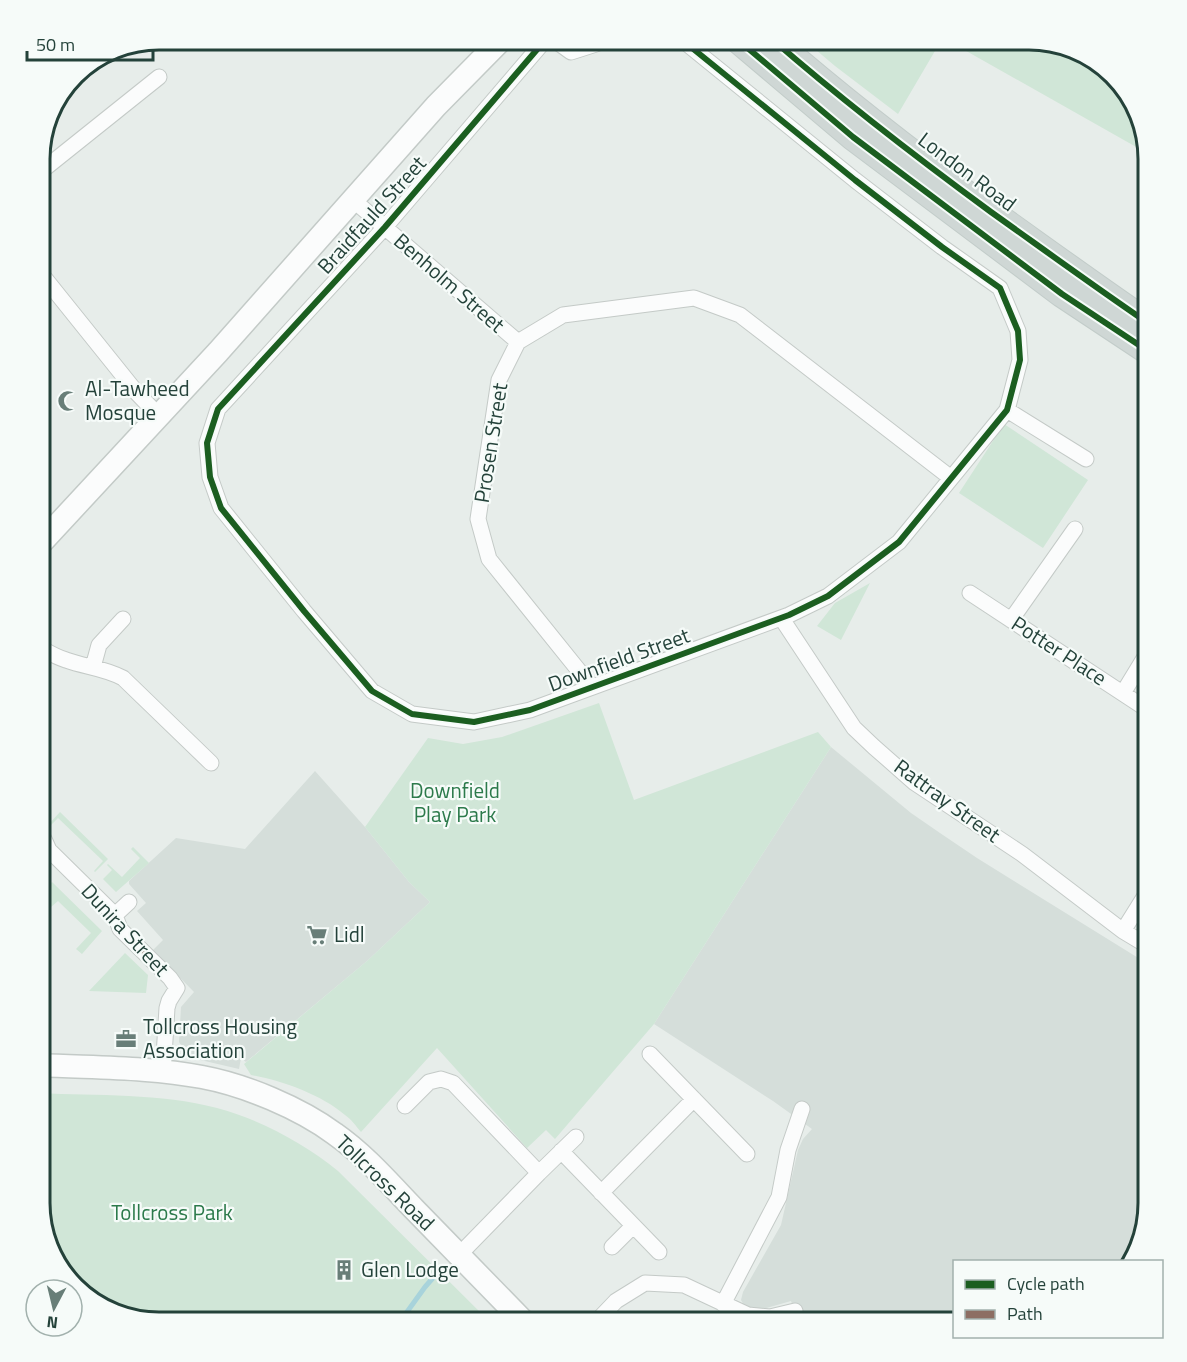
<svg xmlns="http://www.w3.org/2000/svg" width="1187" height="1362" viewBox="0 0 1187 1362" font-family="'Titillium Web',sans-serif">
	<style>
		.built { fill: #d5deda }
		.green { fill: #d0e6d7 }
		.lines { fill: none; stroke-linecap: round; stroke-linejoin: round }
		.stream { stroke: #a8d3db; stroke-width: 5 }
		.street-casing { stroke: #c4cac7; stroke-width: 17 }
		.secondary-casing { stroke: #c3cac7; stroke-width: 25 }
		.primary-casing { stroke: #c2ccc9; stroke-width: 28 }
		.street { stroke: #fbfcfc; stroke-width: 15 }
		.secondary { stroke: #fbfcfc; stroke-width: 22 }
		.primary { stroke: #cfd7d5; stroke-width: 26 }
		.quiet { stroke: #8d6e63; stroke-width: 4.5; stroke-dasharray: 9 4.5; stroke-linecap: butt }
		.cycleway-casing { stroke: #f6fbf9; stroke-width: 10 }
		.cycleway { stroke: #1b5e20; stroke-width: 6 }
		.labels { text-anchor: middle; stroke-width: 4.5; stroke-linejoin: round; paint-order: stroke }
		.street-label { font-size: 21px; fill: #24423a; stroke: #f6fbf9 }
		.poi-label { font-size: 21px; fill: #24423a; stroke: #f6fbf9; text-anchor: start }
		.park-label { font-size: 21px; fill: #2c7a4b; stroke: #f6fbf9 }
		.rim { fill: none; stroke: #24423a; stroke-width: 3 }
	</style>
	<rect width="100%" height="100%" fill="#e7edea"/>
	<path class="built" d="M831,747l80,66 29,20 37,25 171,106v240l-12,53 -4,5h-178v61h-155l-8,-22 -28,8 -10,1 -8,-3 -4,-7 2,-8 38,-67 17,-75 5,-11 9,-10 -39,-28 -119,-77z
		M315,771l50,56 44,55 21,20 -63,59 -121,101 -5,-4 -2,11 -47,-11 -7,-6 -6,-10 2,-35 13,-15 -41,-42 10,-10 -26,-29 9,-8 -17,-19v-3l47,-43 69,11z"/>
	<path class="green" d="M803,39h139l-44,75 -63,-48z
		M945,39h91l46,12 42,35 18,54 -4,8z
		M1004,424l84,56 -45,68 -84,-55z
		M870,583l-29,57 -24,-14 18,-23z
		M599,703l35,97 184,-68 13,15 -177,277 -99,115 -9,-9 -19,18 -90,-100 -76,84c-5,-6 -10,-13 -16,-17 -23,-20 -64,-35 -94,-40l-7,-11 123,-103 63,-59 -21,-20 -44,-55 63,-89 35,6 39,-7z
		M60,812l48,47 -13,13 -1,-1 9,-10 -45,-43 -9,9 -2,-1z
		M133,847l16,16 -33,29 -13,-13 9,-9 -5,-5 1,-1 14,13 18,-19 -9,-9z
		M52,882l50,49 -20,23 -6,-5 15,-16 -33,-32 -7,6 -12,-11z
		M125,953l23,22 -2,18 -57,-2z
		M39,1093c58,3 122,0 178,15 42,11 88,36 121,63l153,152h-333l-53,-12 -42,-35 -24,-72z"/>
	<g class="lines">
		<path class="stream" d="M399,1323l26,-36 14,-16"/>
		<g class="street-casing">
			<path id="street" d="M546,39l-161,188 -167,182 -11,34 3,34 11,31 83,103 68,80 40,23 62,8 56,-12 259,-95 39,-19 71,-54 108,-132 13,-50 -2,-29 -18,-43 -58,-41 -87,-67 -174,-141
				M553,39l18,13 25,-8 5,-5
				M39,173l120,-96
				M352,199l166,143
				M39,271l98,122 22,23
				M1007,410l79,49
				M970,593l178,117
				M782,619l72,109 20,19 41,36 107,71 101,77 25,15
				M1011,620l64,-91
				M39,647c9,5 17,10 27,13 19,7 39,8 57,18l88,85
				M93,667l6,-22 24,-26
				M592,687l-103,-128 -11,-40 21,-139 19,-38 45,-27 131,-17 46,17 211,163
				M1123,693l25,-41
				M39,834l5,5 5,11 66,65 5,14 50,49 7,10 -8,13 -2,7 -4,64
				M115,915l14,-13
				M1123,931l25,-40
				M650,1054l97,100
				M405,1106l24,-24 12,-3 12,4 86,90
				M561,1151l98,101
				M601,1193l93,-94
				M612,1247l21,-21
				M459,1255l80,-82 37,-36
				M723,1304l56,-107 9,-47 14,-41
				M595,1323l21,-22 29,-18 39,2 64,30 22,2 25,-6"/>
		</g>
		<g class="secondary-casing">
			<path id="secondary" d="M39,545l179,-193 218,-246 66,-67
				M39,1065c54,3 110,2 163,12 43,8 98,31 133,57 30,21 54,49 79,75 37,38 74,76 111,114"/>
		</g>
		<g class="primary-casing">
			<path id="primary" d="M737,39l116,98 209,157 86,57
				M772,39c70,61 144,118 219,173 52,37 104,75 157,111"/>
		</g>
		<use href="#street" class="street"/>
		<use href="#secondary" class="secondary"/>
		<use href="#primary" class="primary"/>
		<path class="quiet" d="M141,949l8,9"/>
		<g class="cycleway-casing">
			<path id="cycleway" d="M546,39l-161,188 -167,182 -11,34 3,34 11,31 83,103 68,80 40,23 62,8 56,-12 259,-95 39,-19 71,-54 108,-132 13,-50 -2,-29 -18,-43 -58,-41 -87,-67 -174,-141
				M737,39l116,98 209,157 86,57
				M772,39c70,61 144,118 219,173 52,37 104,75 157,111"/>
		</g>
		<use href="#cycleway" class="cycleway"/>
	</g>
	<defs>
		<g id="mosque-bare" transform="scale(1.62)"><path d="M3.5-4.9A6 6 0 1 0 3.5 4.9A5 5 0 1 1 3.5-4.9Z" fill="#687e78" stroke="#f6fbf9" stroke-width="2.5" paint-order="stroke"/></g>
		<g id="supermarket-bare" transform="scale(1.62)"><path d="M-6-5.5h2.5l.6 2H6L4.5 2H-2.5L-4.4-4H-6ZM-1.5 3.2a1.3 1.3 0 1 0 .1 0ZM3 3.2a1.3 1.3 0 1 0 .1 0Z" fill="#687e78" stroke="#f6fbf9" stroke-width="2.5" paint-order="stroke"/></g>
		<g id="office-bare" transform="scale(1.62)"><path d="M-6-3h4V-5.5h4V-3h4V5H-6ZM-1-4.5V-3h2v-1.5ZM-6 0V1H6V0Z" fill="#687e78" stroke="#f6fbf9" stroke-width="2.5" paint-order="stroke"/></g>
		<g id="building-bare" transform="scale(1.62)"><path d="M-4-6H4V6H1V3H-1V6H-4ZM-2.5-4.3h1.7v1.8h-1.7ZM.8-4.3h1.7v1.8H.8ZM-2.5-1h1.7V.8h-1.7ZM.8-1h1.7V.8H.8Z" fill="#687e78" stroke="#f6fbf9" stroke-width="2.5" paint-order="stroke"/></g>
	</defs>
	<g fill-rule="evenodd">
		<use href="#mosque-bare" x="68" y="401"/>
		<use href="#supermarket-bare" x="317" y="935"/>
		<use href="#office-bare" x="126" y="1039"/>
		<use href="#building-bare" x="344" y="1270"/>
	</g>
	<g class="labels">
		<g class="street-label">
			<text transform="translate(967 172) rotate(37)" y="7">London Road</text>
			<text transform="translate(372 215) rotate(-48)" y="7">Braidfauld Street</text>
			<text transform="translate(449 283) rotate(41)" y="7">Benholm Street</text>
			<text transform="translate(491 443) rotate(-81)" y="7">Prosen Street</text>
			<text transform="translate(1059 651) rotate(33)" y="7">Potter Place</text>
			<text transform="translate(619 660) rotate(-20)" y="7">Downfield Street</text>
			<text transform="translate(947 801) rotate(36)" y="7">Rattray Street</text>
			<text transform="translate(125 930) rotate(47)" y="7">Dunira Street</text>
			<text transform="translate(385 1183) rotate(44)" y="7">Tollcross Road</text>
		</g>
		<g class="poi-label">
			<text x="85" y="396">Al-Tawheed<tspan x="85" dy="24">Mosque</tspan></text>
			<text x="334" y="942">Lidl</text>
			<text x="143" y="1034">Tollcross Housing<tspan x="143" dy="24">Association</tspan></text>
			<text x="361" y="1277">Glen Lodge</text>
		</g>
		<g class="park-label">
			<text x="455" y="798">Downfield<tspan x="455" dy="24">Play Park</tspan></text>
			<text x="172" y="1220">Tollcross Park</text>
		</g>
	</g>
	<path d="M0 0H1187V1362H0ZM159 50H1029A109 109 0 0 1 1138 159V1203A109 109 0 0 1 1029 1312H159A109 109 0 0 1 50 1203V159A109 109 0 0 1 159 50Z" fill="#f6fbf9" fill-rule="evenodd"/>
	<path class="rim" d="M159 50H1029A109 109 0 0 1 1138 159V1203A109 109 0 0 1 1029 1312H159A109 109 0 0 1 50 1203V159A109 109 0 0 1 159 50Z"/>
	<rect x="953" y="1260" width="210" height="78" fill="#f6fbf9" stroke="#a2b1ad" stroke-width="1.5"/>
	<rect x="965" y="1280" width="30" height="9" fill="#1b5e20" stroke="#a2b1ad" stroke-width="1.5"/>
	<text x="1007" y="1290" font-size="18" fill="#24423a">Cycle path</text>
	<rect x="965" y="1310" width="30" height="9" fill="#8d6e63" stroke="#a2b1ad" stroke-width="1.5"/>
	<text x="1007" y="1320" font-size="18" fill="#24423a">Path</text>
	<g transform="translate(54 1308) rotate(187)"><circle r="28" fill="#f6fbf9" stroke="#a2b1ad" stroke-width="1.5"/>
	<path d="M0-4.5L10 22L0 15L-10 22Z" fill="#687e78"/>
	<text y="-9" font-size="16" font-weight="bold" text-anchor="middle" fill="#24423a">N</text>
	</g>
	<path d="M27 51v9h126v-9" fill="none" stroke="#24423a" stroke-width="3"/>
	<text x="36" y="51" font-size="18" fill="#24423a" stroke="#f6fbf9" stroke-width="4.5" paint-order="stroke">50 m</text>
</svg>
